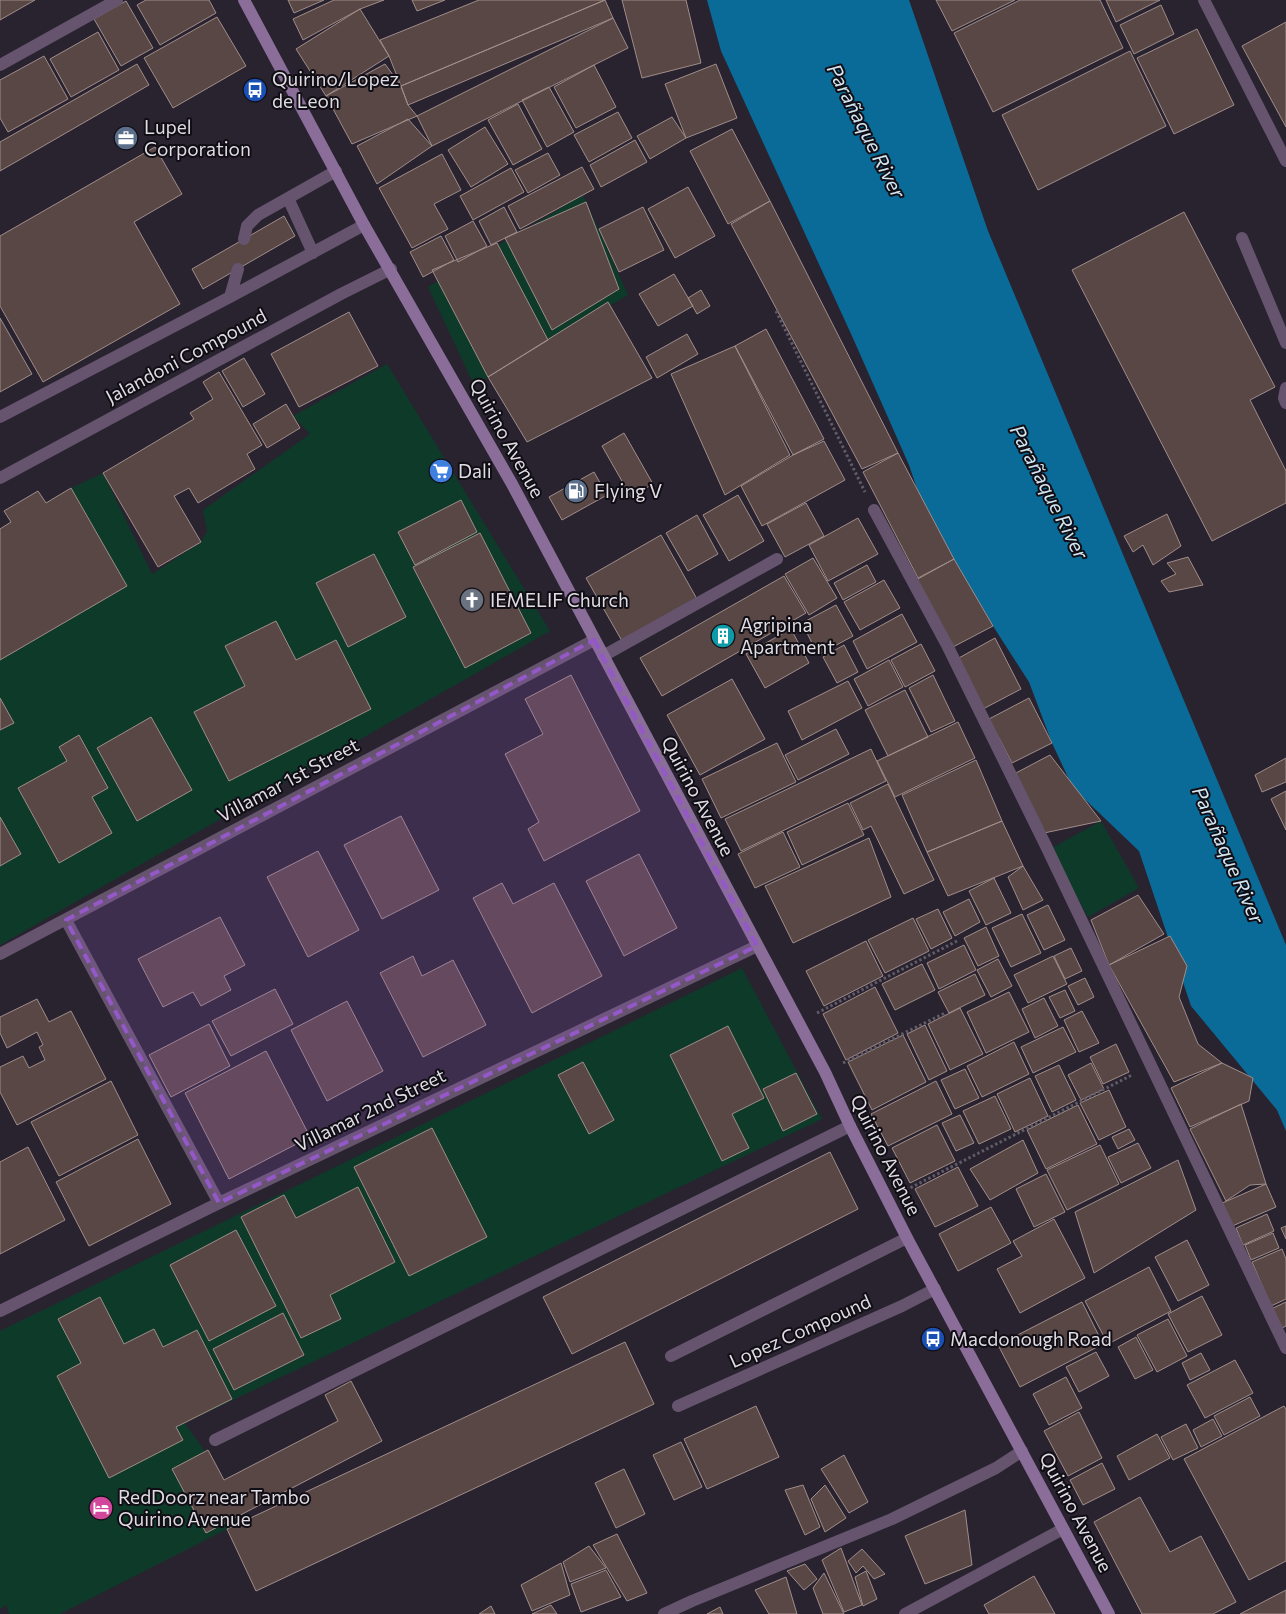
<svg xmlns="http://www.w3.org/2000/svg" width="1286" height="1614" viewBox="0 0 1286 1614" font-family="Commissioner,sans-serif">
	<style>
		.green { fill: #0e3a29 }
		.water { fill: #0a6b98 }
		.building { fill: #594745; stroke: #a08d8a }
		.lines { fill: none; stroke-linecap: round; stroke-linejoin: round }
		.path { stroke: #605b67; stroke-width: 3; stroke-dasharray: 2.5 2.5; stroke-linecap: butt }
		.lane { stroke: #66546f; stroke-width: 12 }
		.street { stroke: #66546f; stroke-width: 12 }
		.secondary { stroke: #8a6d98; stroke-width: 12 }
		.marked { fill: #9458c8; fill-opacity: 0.2; stroke: #9458c8; stroke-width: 4; stroke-dasharray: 10 6; stroke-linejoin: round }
		.labels { text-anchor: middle; stroke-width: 4; stroke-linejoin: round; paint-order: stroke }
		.poi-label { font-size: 19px; fill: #dfdce4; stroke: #100e14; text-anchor: start }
		.street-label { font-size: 19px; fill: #dfdce4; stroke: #100e14 }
		.water-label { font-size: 20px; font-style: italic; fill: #d3e6f3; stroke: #100e14 }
	</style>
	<rect width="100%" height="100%" fill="#292330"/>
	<path class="green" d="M583,195l45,100 -154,90 -46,-98z
		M387,364l163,267 -550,314v-285l127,-74 -56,-98 32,-15 49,101 49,-32 6,-10 -4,-22 107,-76 -17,-18z
		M1101,821l38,67 -51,29 -38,-68z
		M742,968l80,151 -637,304 35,50 19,50 -179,91h-51l-3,-9 -6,4v-278z"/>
	<path class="water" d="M707,0h202l79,231 298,714v186l-9,-21 -86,-104 -52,-155 -66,-63 -21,-45 -23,-61 -36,-56 -67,-111 -17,-50 -57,-129 -131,-285z"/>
	<path class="building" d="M0,0h35l-35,20z
		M146,0h63l7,13 -56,32 -23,-40z
		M288,0h36l-30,13z
		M334,0h50l-24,9 -57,31 -10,-21z
		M412,0h33l-28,11z
		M479,0h126l-204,86 -12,-30 -9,-16z
		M605,0l8,18 -205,87 -7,-19z
		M622,0h64l15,63 -59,15z
		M936,0h79l-63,31z
		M1020,0h80l23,48 -130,64 -39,-79z
		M1106,0h54l-44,22z
		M126,1l27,47 -32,18 -27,-47z
		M1161,5l13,29 -40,20 -14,-29z
		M360,9l29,47 -63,40 -30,-47z
		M217,17l29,49 -73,42 -29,-50z
		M613,18l15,30 -196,98 -15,-30z
		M1286,22v105l-44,-81z
		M1197,29l37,76 -60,29 -37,-76z
		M98,32l21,38 -48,27 -21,-38z
		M1130,51l36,75 -128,64 -36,-75z
		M44,56l24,43 -60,33 -8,-14v-38z
		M137,64l12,21 -149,86v-29z
		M385,64l16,22 7,19 9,11 -65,28 -26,-48z
		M716,64l21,54 -51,20 -21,-54z
		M594,65l22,42 -40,21 -22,-41z
		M549,87l25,45 -27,15 -25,-47z
		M518,104l24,45 -29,16 -25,-45z
		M618,112l14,26 -43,24 -15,-27z
		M672,117l14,21 -36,21 -13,-23z
		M408,119l24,27 -55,38 -20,-38z
		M485,127l23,37 -37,23 -23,-37z
		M732,129l38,72 -42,23 -38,-73z
		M635,140l12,22 -46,25 -11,-22z
		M155,147l27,47 -48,28 46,82 -137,78 -43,-76v-70z
		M548,153l12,22 -32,18 -13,-23z
		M442,154l19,36 -27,14 14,25 -36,19 -33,-60z
		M582,167l12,22 -74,40 -12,-23z
		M511,168l13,24 -51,28 -13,-24z
		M688,187l27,49 -40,22 -27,-49z
		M770,201l128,252 -36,16 -131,-245z
		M586,202l33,87 -67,41 -47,-92z
		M504,207l13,25 -26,13 -12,-24z
		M643,207l21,43 -45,22 -20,-43z
		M1184,212l91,175 -25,13 36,71v32l-74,38 -140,-271z
		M284,216l11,20 -92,53 -11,-20z
		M473,221l14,25 -29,16 -13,-26z
		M441,236l13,24 -31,17 -13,-25z
		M497,243l51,97 -60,37 -56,-107z
		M674,274l19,32 -35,20 -19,-32z
		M701,290l9,16 -13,8 -9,-16z
		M608,302l44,76 -125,64 -39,-65z
		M349,312l29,54 -79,41 -28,-53z
		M0,318l32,56 -32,18z
		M766,329l58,110 -31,16 -58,-109z
		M687,334l11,20 -41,24 -11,-21z
		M735,346l55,109 -65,40 -54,-121z
		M244,358l21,36 -22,13 -21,-36z
		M219,372l43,73 -15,9 8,15 -57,34 -9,-15 -15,8 27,46 -43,25 -55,-94 91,-54 -4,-6 23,-14 -10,-17z
		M286,404l14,24 -33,20 -14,-24z
		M624,433l29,51 -22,13 -29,-51z
		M824,441l21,39 -83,46 -21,-40 52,-31z
		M898,453l56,106 -36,19 -55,-106z
		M594,472l13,23 -45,25 -13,-23z
		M71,488l56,98 -127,74v-131l11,-7 -7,-11 34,-20 8,12z
		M738,495l26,46 -35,20 -26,-46z
		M461,500l16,32 -62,33 -17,-33z
		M806,503l18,33 -39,21 -18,-33z
		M1167,514l14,32 -28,19 -10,-20 -10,7 -9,-16z
		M697,515l21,39 -30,17 -22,-38z
		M858,518l20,36 -50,27 -19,-36z
		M480,533l51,100 -66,35 -52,-101z
		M661,535l36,64 -75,42 -36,-63z
		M374,554l32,63 -58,30 -32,-64z
		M1188,557l15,28 -34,7 -8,-11 15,-7 -9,-11z
		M813,558l24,40 -28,17 -24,-41z
		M954,559l39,67 -42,22 -35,-68z
		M867,565l9,17 -33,18 -9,-17z
		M784,576l22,37 -144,83 -22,-38z
		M884,580l16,28 -40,22 -16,-28z
		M836,605l17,31 -35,19 -16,-32z
		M902,614l15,28 -50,27 -14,-28z
		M276,621l20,39 40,-20 35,69 -142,72 -35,-69 51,-26 -20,-40z
		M791,629l18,34 -44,25 -19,-34z
		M995,638l26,51 -38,20 -26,-50z
		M921,644l14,27 -30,16 -14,-27z
		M844,645l14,27 -21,11 -14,-26z
		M889,660l14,27 -35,19 -14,-27z
		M571,675l69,136 -96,50 -16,-32 11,-7 -34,-68 38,-20 -18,-35z
		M933,675l22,46 -24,11 -22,-44z
		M732,679l33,60 -65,36 -33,-60z
		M848,681l14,27 -60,32 -14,-29z
		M905,690l23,47 -40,19 -23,-46z
		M0,698l14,25 -14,7z
		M1029,698l23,45 -40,20 -23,-44z
		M151,717l41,73 -55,31 -40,-73z
		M958,722l17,36 -80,39 -18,-36z
		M836,729l13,25 -51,26 -13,-25z
		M79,735l29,53 -16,9 20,36 -53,30 -41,-75 49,-27 -8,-14z
		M777,743l19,39 -75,36 -19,-39z
		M871,749l15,32 -145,70 -16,-32z
		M1050,755l51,66 -57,12 -30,-59z
		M1286,758v24l-24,10 -7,-17z
		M976,760l26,61 -75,31 -25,-57z
		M888,784l46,96 -30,14 -33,-68 -8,4 -13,-27z
		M1286,791v39l-15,-31z
		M848,803l16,32 -62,30 -15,-33z
		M401,816l38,74 -57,29 -38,-74z
		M0,817l21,37 -21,12z
		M1002,821l21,45 -75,30 -21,-44z
		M783,832l17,35 -45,21 -17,-34z
		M869,838l22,59 -98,46 -28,-57z
		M318,851l41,79 -51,27 -41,-80z
		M639,854l38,74 -53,28 -38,-75z
		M1023,866l20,34 -20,10 -15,-33z
		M994,878l17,35 -25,12 -17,-34z
		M502,883l11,21 41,-21 48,93 -70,37 -59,-115z
		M1138,895l26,39 -55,31 -18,-45z
		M969,899l11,23 -25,14 -12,-24z
		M1048,905l17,35 -21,10 -17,-35z
		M938,909l14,29 -21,11 -15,-30z
		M1022,914l19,39 -30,14 -19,-39z
		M220,917l25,48 -21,11 7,14 -30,16 -8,-14 -30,15 -25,-48z
		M913,918l16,33 -44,22 -17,-33z
		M986,927l13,29 -21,10 -14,-28z
		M1170,936l17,30 -8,31 19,47 24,19 -48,19 -65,-117z
		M866,941l17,35 -59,30 -18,-35z
		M964,945l12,25 -37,19 -12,-26z
		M1071,948l11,23 -17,8 -11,-23z
		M413,956l9,20 31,-16 33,65 -63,32 -43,-84z
		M1053,956l14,28 -39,19 -14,-28z
		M998,959l14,27 -21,11 -14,-27z
		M922,964l13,26 -40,20 -13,-26z
		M975,974l10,21 -36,18 -11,-21z
		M1085,978l9,19 -16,8 -10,-19z
		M875,987l23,46 -52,27 -23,-46z
		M275,989l18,35 -62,32 -19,-35z
		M1065,990l10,21 -15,7 -11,-21z
		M1009,992l20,40 -43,21 -19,-41z
		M1044,998l14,28 -23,12 -13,-29z
		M37,999l12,23 22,-11 35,68 -89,46 -17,-33v-25l23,-11 6,12 16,-8 -6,-13 4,-2 -6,-13 -30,16 -7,-15v-16z
		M347,1001l36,70 -56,30 -36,-71z
		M960,1008l23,46 -33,16 -22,-46z
		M1082,1011l17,32 -20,9 -15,-32z
		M209,1024l21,42 -59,31 -22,-42z
		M925,1025l22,46 -18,9 -22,-46z
		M728,1026l36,72 -32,16 17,34 -27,13 -52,-106z
		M1063,1027l13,25 -43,21 -12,-26z
		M903,1035l23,47 -54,28 -24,-48z
		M1014,1042l15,32 -47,23 -15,-31z
		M1116,1044l13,28 -26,12 -13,-27z
		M266,1051l44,86 -81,42 -44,-86z
		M583,1062l31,58 -25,14 -31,-59z
		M1091,1063l13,26 -23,11 -13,-25z
		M1222,1063l31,15 -4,23 -59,26 -19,-39z
		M1059,1065l17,35 -24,12 -17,-36z
		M965,1069l14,29 -24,11 -14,-29z
		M796,1073l21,41 -34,17 -20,-42z
		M1030,1078l18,38 -33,16 -18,-38z
		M111,1081l27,54 -79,41 -28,-54z
		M936,1081l16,33 -64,32 -17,-32z
		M1109,1090l17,37 -27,13 -19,-37z
		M995,1096l16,33 -32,15 -16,-33z
		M1241,1104l25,80 -16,1 -24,16 -36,-72z
		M1078,1105l19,39 -51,25 -19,-39z
		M960,1115l14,28 -18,8 -14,-28z
		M937,1125l18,36 -45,22 -18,-35z
		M432,1128l55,109 -78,39 -55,-109z
		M1129,1129l6,11 -17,9 -6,-12z
		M138,1139l33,65 -82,42 -33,-64z
		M1023,1140l15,33 -48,27 -20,-31z
		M1138,1143l13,25 -30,15 -13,-26z
		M1100,1145l19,39 -52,26 -20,-40z
		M28,1147l37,73 -65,34v-92z
		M830,1152l28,57 -286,145 -29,-57z
		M1178,1160l18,50 -102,63 -19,-61z
		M958,1167l20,39 -43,21 -20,-38z
		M1046,1174l19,38 -31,15 -18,-38z
		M1266,1184l10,23 -46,20 -10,-23z
		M358,1187l37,75 -65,33 11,24 -40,19 -60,-121 43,-22 12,23z
		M991,1207l20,36 -53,28 -19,-37z
		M1267,1214l7,17 -31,14 -7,-17z
		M1054,1219l31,59 -65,35 -23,-44 25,-13 -9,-15z
		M1286,1226v13l-5,-11z
		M236,1230l40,76 -67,35 -39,-76z
		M1273,1233l6,15 -28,12 -6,-15z
		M1187,1240l22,45 -31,16 -23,-44z
		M1282,1249l4,10v40l-15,7 -19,-44z
		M1149,1267l22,44 -63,33 -23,-43z
		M1202,1296l20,39 -34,17 -20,-38z
		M100,1297l24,47 30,-15 9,18 34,-17 35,69 -56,28 7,13 -74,38 -52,-102 24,-13 -23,-44z
		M1082,1302l21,42 -83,43 -22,-42z
		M1286,1302v24l-6,3 -9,-20z
		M283,1313l21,42 -70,35 -21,-41z
		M1168,1319l19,37 -30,16 -20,-37z
		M1136,1337l17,33 -18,9 -17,-32z
		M625,1342l29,62 -398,187 -29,-62z
		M1096,1352l13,24 -30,16 -13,-25z
		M1201,1353l9,17 -20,10 -8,-17z
		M1235,1360l18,33 -48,25 -18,-33z
		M1066,1377l16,31 -33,17 -16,-31z
		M351,1381l31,60 -176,92 -34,-64 36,-19 16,30 114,-59 -13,-26z
		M1250,1397l10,19 -36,19 -10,-19z
		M756,1406l23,51 -72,32 -23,-50z
		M1284,1406l2,3v152l-37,19 -65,-121z
		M1079,1412l23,46 -34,18 -24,-45z
		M1213,1419l9,17 -21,11 -8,-17z
		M1186,1424l12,24 -25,12 -12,-23z
		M1157,1434l13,24 -41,22 -12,-24z
		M681,1442l21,45 -28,13 -21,-45z
		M844,1455l24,47 -19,11 -28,-44z
		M1102,1463l13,26 -32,16 -13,-25z
		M624,1469l21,45 -29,14 -21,-45z
		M803,1485l17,42 -15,8 -20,-45z
		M825,1485l21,33 -21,14 -14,-33z
		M1140,1497l30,55 31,-16 35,66 -23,12h-71l-48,-92z
		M965,1510l7,55 -47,19 -20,-48z
		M617,1534l30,59 -20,8 -34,-56z
		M589,1546l17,22 -36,14 -7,-20z
		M841,1548l21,57 -18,7 -22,-52z
		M862,1549l23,25 -11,5 -11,-13 -7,7 -8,-12z
		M561,1563l9,32 -38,16 -11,-26z
		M805,1564l12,15 -13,11 -17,-19z
		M606,1570l15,27 -40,15 -10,-28z
		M866,1571l11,28 -14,7 -8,-29z
		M824,1573l20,41h-21l-10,-26z
		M1034,1576l21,38h-66l-5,-9z
		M786,1577l11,37h-28l-14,-24z
		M1286,1590v24h-46z
		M551,1605l6,9h-25z
		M491,1606l4,8h-16z
		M720,1607l3,7h-16z"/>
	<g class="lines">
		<path class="path" d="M776,311l89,181
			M817,1013l140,-72
			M843,1063l102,-50
			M906,1190l226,-115"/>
		<path class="lane" d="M288,198l25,55
			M1242,238l44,105
			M244,239l3,-13 11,-11 78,-44
			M230,297l8,-28
			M1286,388l-2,10 2,5
			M0,417l230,-120 134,-72
			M603,656l174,-97
			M671,1356l236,-118
			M678,1406l224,-100 33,-17
			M664,1614l28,-13 200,-82 104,-51 26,-17"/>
		<path class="street" d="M1204,0l82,161
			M0,65l117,-65
			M0,478l341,-184 50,-25
			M874,510l74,137 98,199 240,502
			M66,920l153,283
			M0,954l594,-314
			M0,1311l219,-108 538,-257
			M215,1440l635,-314
			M905,1614l158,-85"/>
		<path class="secondary" d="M244,0l120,225 148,259 313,588 25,54 57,112 202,376"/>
	</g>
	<path class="marked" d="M594,640l163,306 -538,257 -153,-283z"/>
	<defs>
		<g id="bus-disc" transform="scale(1.25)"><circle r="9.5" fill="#1a4fb4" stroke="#100e14"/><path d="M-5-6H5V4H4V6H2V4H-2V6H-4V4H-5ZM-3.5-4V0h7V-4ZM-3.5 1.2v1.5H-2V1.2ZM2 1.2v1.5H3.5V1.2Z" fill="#fff"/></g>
		<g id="office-disc" transform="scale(1.25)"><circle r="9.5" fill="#5c6f8a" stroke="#100e14"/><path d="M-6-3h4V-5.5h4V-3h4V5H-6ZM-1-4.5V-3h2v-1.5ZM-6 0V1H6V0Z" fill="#fff"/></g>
		<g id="supermarket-disc" transform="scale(1.25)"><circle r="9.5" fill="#3f7fe0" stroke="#100e14"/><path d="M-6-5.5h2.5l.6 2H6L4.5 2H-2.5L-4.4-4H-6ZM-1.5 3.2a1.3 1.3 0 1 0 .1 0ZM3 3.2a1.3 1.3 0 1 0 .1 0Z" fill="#fff"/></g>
		<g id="fuel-disc" transform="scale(1.25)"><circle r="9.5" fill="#5c6f8a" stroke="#100e14"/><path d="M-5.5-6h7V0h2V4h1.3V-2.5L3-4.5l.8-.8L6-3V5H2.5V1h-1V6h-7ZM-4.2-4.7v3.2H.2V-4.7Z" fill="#fff"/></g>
		<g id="church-disc" transform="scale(1.25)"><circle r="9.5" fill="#6b7280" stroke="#100e14"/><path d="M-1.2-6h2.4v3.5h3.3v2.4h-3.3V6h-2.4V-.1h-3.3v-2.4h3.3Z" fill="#fff"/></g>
		<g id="building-disc" transform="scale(1.25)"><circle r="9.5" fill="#0f9aa8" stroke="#100e14"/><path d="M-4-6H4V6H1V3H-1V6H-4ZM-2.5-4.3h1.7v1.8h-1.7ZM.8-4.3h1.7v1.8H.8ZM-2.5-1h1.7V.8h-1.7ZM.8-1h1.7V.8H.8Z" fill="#fff"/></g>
		<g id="hotel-disc" transform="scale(1.25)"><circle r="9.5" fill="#d1479c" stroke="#100e14"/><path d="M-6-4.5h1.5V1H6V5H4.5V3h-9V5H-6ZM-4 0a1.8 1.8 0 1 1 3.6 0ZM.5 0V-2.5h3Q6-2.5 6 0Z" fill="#fff"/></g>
	</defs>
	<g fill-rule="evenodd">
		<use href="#bus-disc" x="255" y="90"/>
		<use href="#office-disc" x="126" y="138"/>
		<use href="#supermarket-disc" x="441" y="471"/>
		<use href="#fuel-disc" x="576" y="491"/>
		<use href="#church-disc" x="472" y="600"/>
		<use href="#building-disc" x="723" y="636"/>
		<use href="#bus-disc" x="933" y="1339"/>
		<use href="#hotel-disc" x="101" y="1508"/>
	</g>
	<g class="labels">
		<g class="poi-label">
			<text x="272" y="86">Quirino/Lopez<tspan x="272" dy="22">de Leon</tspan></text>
			<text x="144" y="134">Lupel<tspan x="144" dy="22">Corporation</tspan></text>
			<text x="458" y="478">Dali</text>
			<text x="594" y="498">Flying V</text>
			<text x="490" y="607">IEMELIF Church</text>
			<text x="740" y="632">Agripina<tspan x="740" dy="22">Apartment</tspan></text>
			<text x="950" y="1346">Macdonough Road</text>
			<text x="118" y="1504">RedDoorz near Tambo<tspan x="118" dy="22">Quirino Avenue</tspan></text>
		</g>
		<g class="street-label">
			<text transform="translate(186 356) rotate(-28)" y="7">Jalandoni Compound</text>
			<text transform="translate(507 438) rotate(61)" y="7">Quirino Avenue</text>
			<text transform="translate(288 780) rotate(-28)" y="7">Villamar 1st Street</text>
			<text transform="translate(698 796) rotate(62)" y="7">Quirino Avenue</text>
			<text transform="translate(370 1110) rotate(-26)" y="7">Villamar 2nd Street</text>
			<text transform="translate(886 1155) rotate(63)" y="7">Quirino Avenue</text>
			<text transform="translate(800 1331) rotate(-24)" y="7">Lopez Compound</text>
			<text transform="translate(1076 1512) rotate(62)" y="7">Quirino Avenue</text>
		</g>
		<g class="water-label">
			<text transform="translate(866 131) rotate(63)" y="7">Parañaque River</text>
			<text transform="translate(1049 492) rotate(63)" y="7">Parañaque River</text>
			<text transform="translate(1228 855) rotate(66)" y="7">Parañaque River</text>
		</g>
	</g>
</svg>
